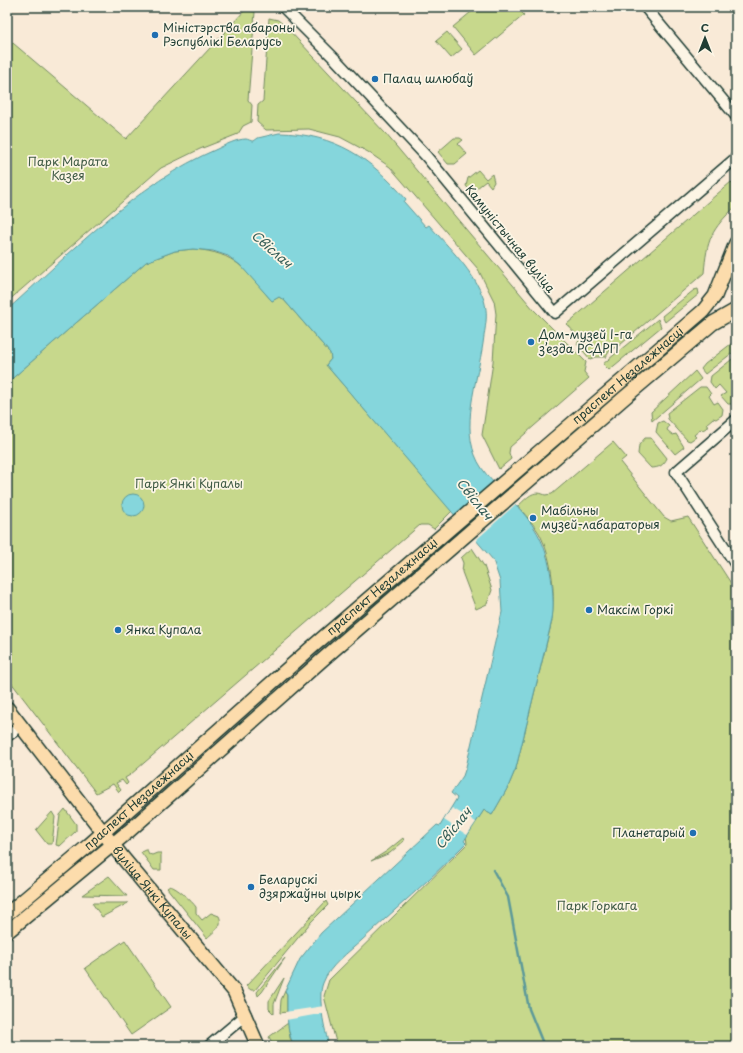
<svg xmlns="http://www.w3.org/2000/svg" width="743" height="1053" viewBox="0 0 743 1053" font-family="'Playpen Sans',sans-serif">
	<style>
		.green { fill: #c7d88c; stroke: #738a60 }
		.water { fill: #85d6dc; stroke: #5c9999 }
		.pier { fill: #f9ead7 }
		.lines { fill: none; stroke-linecap: round; stroke-linejoin: round }
		.stream { stroke: #5c9999; stroke-width: 2.5 }
		.minor-casing { stroke: #1f3d34; stroke-width: 13 }
		.major-casing { stroke: #1f3d34; stroke-width: 16 }
		.minor { stroke: #fcf5e5; stroke-width: 10 }
		.major { stroke: #fcdcac; stroke-width: 13 }
		.poi-dot { fill: #1f6fb2; stroke: #fcf5e5; stroke-width: 1.5 }
		.labels { text-anchor: middle; stroke-width: 3.5; stroke-linejoin: round; paint-order: stroke }
		.poi-label { font-size: 12px; fill: #1f3d34; stroke: #fcf5e5; text-anchor: start }
		.park-label { font-size: 12px; fill: #415c46; stroke: #fcf5e5 }
		.street-label { font-size: 12px; fill: #1f3d34; stroke: #fcf5e5 }
		.water-label { font-size: 13px; font-style: italic; fill: #335c56; stroke: #fcf5e5 }
	</style>
	<rect width="100%" height="100%" fill="#f9ead7"/>
	<filter id="ink" filterUnits="userSpaceOnUse"><feTurbulence type="fractalNoise" baseFrequency=".025" numOctaves="2"/><feDisplacementMap in="SourceGraphic" scale="8" xChannelSelector="R" yChannelSelector="G"/><feConvolveMatrix kernelMatrix="1 2 1 2 8 2 1 2 1" color-interpolation-filters="sRGB"/></filter>
	<g filter="url(#ink)">
		<path class="green" d="M477,7h40l7,8 -48,40 -23,-28z
			M246,9l9,3 -7,88 4,5 -1,17 -8,4 -5,8 -38,15 -39,19 -154,134v-264l119,101z
			M269,18l9,2 7,6 100,107 149,177 52,52 -2,10 5,6 -79,69 -1,6 2,6 -12,10 -17,-34 11,-73 3,-48 -2,-13 -16,-32 -88,-102 -22,-15 -28,-15 -31,-8 -43,1 -9,-8 1,-17 5,-4z
			M447,32l15,17 -11,9 -15,-17z
			M454,138h6l3,2 -5,4 9,10 -12,10h-7l-10,-12z
			M478,170l8,9 6,-5 2,8 -3,5 -5,-6 -13,10 4,7 -11,-12 2,-8z
			M731,182l5,5v19c-25,24 -29,33 -32,67l-84,72 -10,5 -4,7h-11l-5,2 -13,-15 3,-5 -13,-15z
			M193,249c45,4 51,20 79,52l7,-4 5,3 46,53 1,6 -5,6 126,146 -18,18 -6,-4h-8l-290,250 -5,3 3,5 -2,2 -4,-5 -6,3 5,7 -2,2 -6,-8 -17,9 -89,-116v-294l139,-121 29,-11z
			M698,289l1,5 -34,28 -3,-6 32,-26z
			M658,319l3,8 -52,43 -6,-6z
			M736,340v10l-31,24 -4,-5 4,-5z
			M736,356v45l-4,3h-4l-7,-8 5,-3 -7,-8 -4,4 -5,-7 1,-6z
			M695,371l6,8 -49,42 -1,-9z
			M700,387h6l5,7 -2,2 5,8 4,-2 5,7 -1,6 -6,4 -3,-1 -7,6 3,2 -6,4 -2,-1 -7,6 2,2 -6,4 -3,-1 -19,-21 -1,-6z
			M663,421l6,5 -2,4 6,5 3,-1 8,13 -9,7 -19,-22 2,-9z
			M645,438h6l16,20c-3,7 -8,10 -16,10l-13,-14 1,-9z
			M613,442l13,15 -6,5 44,55 7,4 17,-4 48,74v455h-399l-13,-50 5,-16 138,-136 -1,-8 18,-26 8,5 16,-28 8,-19 35,-143c5,-28 2,-66 -12,-92 -6,-10 -14,-18 -21,-27 9,-8 15,-17 27,-11l7,-1z
			M472,548l12,18 8,24 -5,14 -11,5 -14,-37 1,-9 -2,-5z
			M65,809l11,15v7l-16,15 -4,-1 4,-30z
			M52,812l3,5 -3,27h-5l-11,-14z
			M403,838l1,3 -14,12 -19,8 16,-10z
			M145,850h2l2,4 3,1 5,-2h4v17h-7l-13,-18z
			M109,876l18,20 -45,-1z
			M170,886c6,1 22,15 26,21v6l6,7 9,-7 8,3c5,10 -5,15 -12,22l-40,-50z
			M326,901l2,4 -17,17 -56,68h-4l-5,-4z
			M92,903h36l-26,14z
			M125,940l46,67 -40,28 -46,-67z
			M285,958l-23,34 -4,4 -1,-4z
			M284,978l-10,26v10l-5,-5v-8z
			M285,991l2,3v18l-7,1 1,-13z
			M288,1023l2,15 4,8h-20l-5,-9z"/>
		<path class="water" d="M279,133c57,1 91,25 127,66l-2,3 22,25 3,-2c20,23 45,46 55,75 4,13 2,23 0,36 -4,37 -23,84 -9,119 7,19 24,32 37,46 26,26 36,47 40,83 1,12 2,24 0,36l-36,148 -8,19 -16,28 -8,-5 -20,31 2,2 -6,6c-31,32 -66,61 -98,91 -13,12 -33,26 -39,43 -6,15 2,47 6,63h-35c-8,-16 -7,-34 -7,-52l-2,-3 15,-32 21,-26 116,-108 3,1 17,-28 -6,-5 12,-17 3,-9 36,-155 -2,-31 -7,-21 -167,-195 5,-6 -1,-6 -46,-53 -5,-3 -7,4 -32,-36 -12,-9 -15,-5 -20,-2 -18,2 -29,11 -139,121v-73c64,-57 130,-127 210,-161 8,-4 20,-10 29,-10 2,0 4,2 8,2l4,-3z
			M122 505a11 11 0 1 1 22 0a11 11 0 1 1-22 0Z"/>
		<path class="pier" d="M496,482l21,21 -42,38 -21,-24z
			M452,808l24,14 -9,13 -23,-15z
			M324,1006l1,7 -39,7 -1,-8z"/>
		<g class="lines">
			<path class="stream" d="M493,870l15,27 21,112 15,37"/>
			<g class="minor-casing">
				<path id="minor" d="M283,7l53,53 90,96 129,157 181,-155
					M645,7l91,109
					M736,420l-60,52 60,93
					M7,736l6,-4
					M209,1046l37,-31"/>
			</g>
			<g class="major-casing">
				<g id="major">
					<path id="s1" d="M7,708l116,150 111,133 24,55"/>
					<path id="s2" d="M7,914l82,-69 222,-197 392,-337 12,-15 21,-53"/>
					<path d="M7,932l122,-101 193,-171 302,-262 89,-75 23,-13"/>
				</g>
			</g>
			<use href="#minor" class="minor"/>
			<use href="#major" class="major"/>
		</g>
	</g>
	<g class="poi-dot">
		<circle cx="155" cy="35" r="4"/>
		<circle cx="375" cy="79" r="4"/>
		<circle cx="531" cy="342" r="4"/>
		<circle cx="533" cy="518" r="4"/>
		<circle cx="589" cy="610" r="4"/>
		<circle cx="118" cy="630" r="4"/>
		<circle cx="693" cy="833" r="4"/>
		<circle cx="251" cy="887" r="4"/>
	</g>
	<g class="labels">
		<g class="poi-label">
			<text x="163" y="32">Міністэрства абароны<tspan x="163" dy="14">Рэспублікі Беларусь</tspan></text>
			<text x="383" y="83">Палац шлюбаў</text>
			<text x="539" y="339">Дом-музей I-га<tspan x="539" dy="14">зʼезда РСДРП</tspan></text>
			<text x="541" y="515">Мабільны<tspan x="541" dy="14">музей-лабараторыя</tspan></text>
			<text x="597" y="614">Максім Горкі</text>
			<text x="126" y="634">Янка Купала</text>
			<text x="685" y="837" text-anchor="end">Планетарый</text>
			<text x="259" y="884">Беларускі<tspan x="259" dy="14">дзяржаўны цырк</tspan></text>
		</g>
		<g class="park-label">
			<text x="68" y="166">Парк Марата<tspan x="68" dy="14">Казея</tspan></text>
			<text x="189" y="488">Парк Янкі Купалы</text>
			<text x="597" y="910">Парк Горкага</text>
		</g>
		<g class="street-label">
			<text transform="translate(510 239) rotate(51)" y="4">Камуністычная вуліца</text>
			<text dy="4" stroke="none"><textPath href="#s2" startOffset="822">праспект Незалежнасці</textPath></text>
			<text dy="4" stroke="none"><textPath href="#s2" startOffset="498">праспект Незалежнасці</textPath></text>
			<text dy="4" stroke="none"><textPath href="#s2" startOffset="174">праспект Незалежнасці</textPath></text>
			<text dy="4" stroke="none"><textPath href="#s1" startOffset="235">вуліца Янкі Купалы</textPath></text>
		</g>
		<g class="water-label">
			<text transform="translate(272 249) rotate(41)" y="5">Свіслач</text>
			<text transform="translate(475 499) rotate(51)" y="5">Свіслач</text>
			<text transform="translate(453 828) rotate(-51)" y="5">Свіслач</text>
		</g>
	</g>
	<rect width="743" height="1053" fill="none" stroke="#fcf5e5" stroke-width="24"/>
	<rect x="12" y="12" width="719" height="1029" fill="none" stroke="#1f3d34" stroke-width="1.5" filter="url(#ink)"/>
	<g transform="translate(705 38)" stroke="#fcf5e5" stroke-width="3" paint-order="stroke">
	<path d="M0-3L7 15L0 10L-7 15Z" fill="#1f3d34"/>
	<text y="-6" font-size="11" font-weight="bold" text-anchor="middle" fill="#1f3d34">С</text>
	</g>
</svg>
